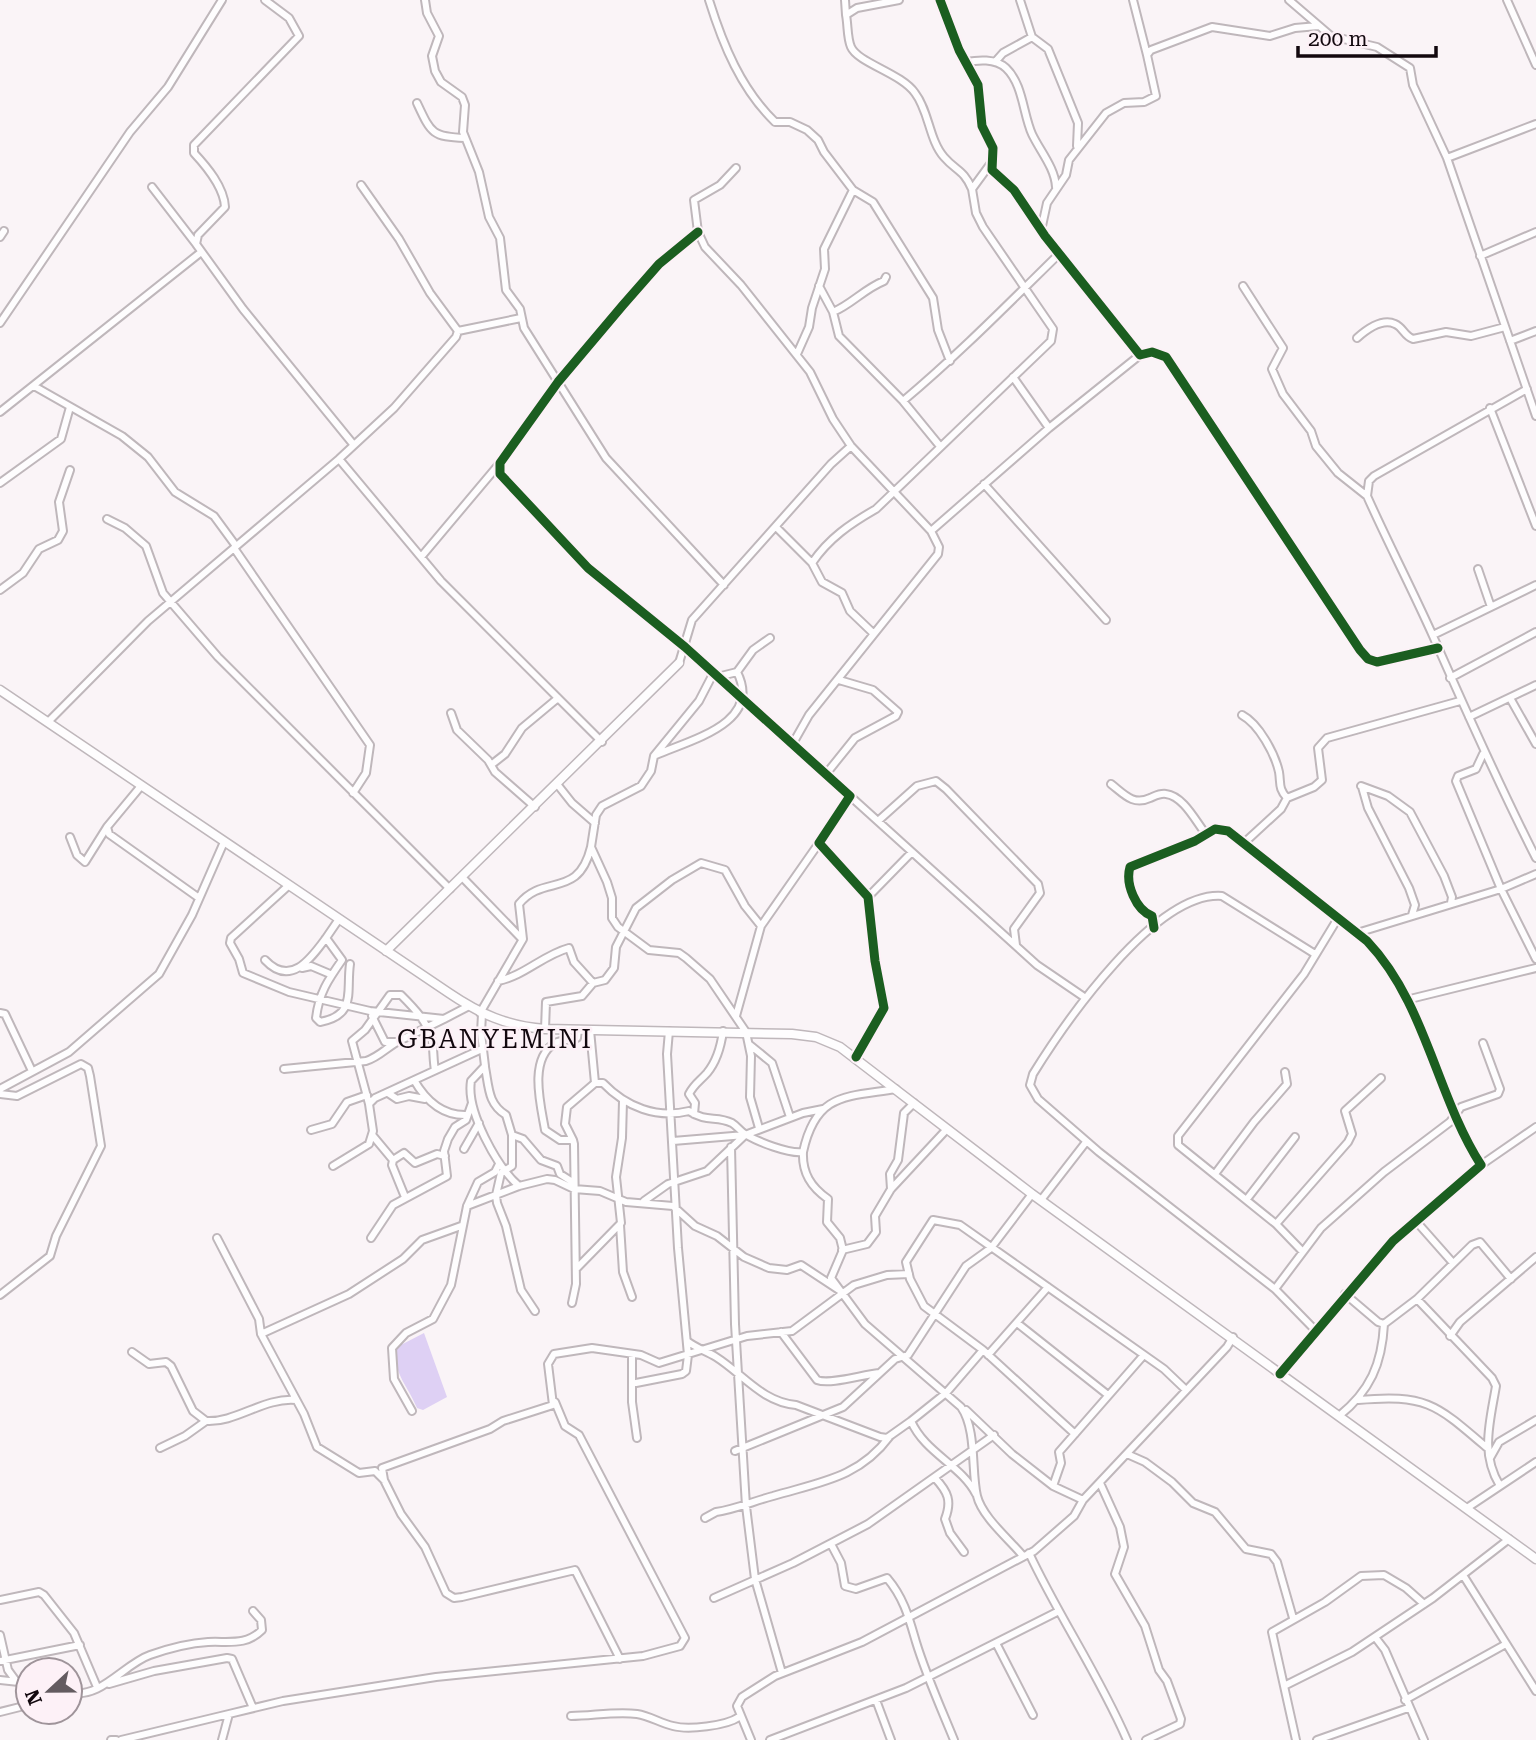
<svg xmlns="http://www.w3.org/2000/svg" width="1536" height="1740" viewBox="0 0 1536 1740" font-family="'Roboto Serif',serif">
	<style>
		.water { fill: #ded0f4 }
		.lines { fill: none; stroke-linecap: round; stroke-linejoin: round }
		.minor-casing { stroke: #bfb7bb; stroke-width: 10 }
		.major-casing { stroke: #bfb7bb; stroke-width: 11 }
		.minor { stroke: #fefdfe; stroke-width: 6 }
		.major { stroke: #fefdfe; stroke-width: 8 }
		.cycleway-casing { stroke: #fdf1f7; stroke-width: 13 }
		.cycleway { stroke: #1b5e20; stroke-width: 9 }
		.labels { text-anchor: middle; stroke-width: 5; stroke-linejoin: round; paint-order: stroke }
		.quarter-label { font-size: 26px; letter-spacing: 2px; fill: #12080e; stroke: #fdf1f7 }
	</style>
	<rect width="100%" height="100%" fill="#faf4f7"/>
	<path class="water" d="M424,1333l23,64 -24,13 -6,-2c-10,-24 -22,-31 -22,-60z"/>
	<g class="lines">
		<g class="minor-casing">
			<path id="minor" d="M265,0l24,18 10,18 -105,109v8c13,14 30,34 31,54l-27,28 -2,9 47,65 110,135
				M425,0l2,13 12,23 -7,20 3,15 6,11 21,15 3,8 -2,27 16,40 10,45 11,21 6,52 14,19 4,19 82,130 118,127
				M709,0c14,45 32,89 66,122h15l17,8 11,10 6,12 29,38 20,12 60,96 5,32 12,31
				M845,0l1,15
				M899,0l-42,8 -11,7c2,10 1,23 5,32 7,16 50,26 64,46 14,18 14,47 29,64 12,14 20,13 28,32
				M940,0l19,50 19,35 4,41 11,22 -1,22 22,20 31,46 95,119 12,-3 14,5 194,293 8,9 9,3 61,-14
				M1020,0l12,37 16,12 30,74 -1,23
				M1133,0l14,55
				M1289,0l42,36 46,11 33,21 3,17 34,73 89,258
				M1507,0l29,65
				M965,62c13,-2 30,-4 41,6 17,16 17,46 26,66 8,17 23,34 24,53
				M995,62l8,-9 29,-16
				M417,103c14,30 15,34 48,35
				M1447,158l89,-34
				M736,168l-16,17 -26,15 4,32 7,15 36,38 69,87 23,47 18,27 80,85 8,16 -1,7 -129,161 -17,30
				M152,187l44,57
				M1042,226l5,-23 19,-28 3,-15 37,-47 18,-10 20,-1 12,-6 -9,-41 4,-5 61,-23 58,9 25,-8 23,-2
				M698,232l-39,32 -36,41 -65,77 -58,81v11l88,94 97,79 165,149 -31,47 49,54 7,64 9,47 -28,49
				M0,237l4,-6
				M1480,256l56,-24
				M819,286l14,26 6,24 64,65 36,44
				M1243,286l40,62 -11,21 11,25 28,37 5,15 22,27 29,23
				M833,312c19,-8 31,-23 51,-31l2,-4
				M0,323l130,-191 38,-45 54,-87
				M458,331l63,-13
				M1357,338c9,-8 25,-20 38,-14 8,3 9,12 18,15l33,-7 25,4 34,-9
				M1510,341l26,-10
				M797,354l12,-27 3,-19 13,-39 -1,-20 29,-59
				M1013,377l36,51
				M34,386l88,50 26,21 27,35 39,24 22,30
				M1527,389l-153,87 -5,5 -2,15c21,47 45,93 66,140 33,75 66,149 103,222
				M903,401c55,-46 106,-98 156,-147
				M1490,408l46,118
				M0,412l200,-159
				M339,459l102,122 161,161
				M0,483l61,-44 9,-32
				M984,484l122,136
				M107,519l18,9 21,18 17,47 55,64 232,232
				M776,527l36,36c17,-25 38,-39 64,-54l175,-168 2,-12 -70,-102 -7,-14 -4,-24 19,-26
				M931,531l118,-103 91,-73
				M234,548l136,197 -4,28 -13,20
				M421,557l79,-94
				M812,563l10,19 20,11 8,18 24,23
				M1478,569l13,38
				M0,590l23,-17 16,-24 19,-9 5,-9 -4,-29 11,-32
				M1433,635l103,-50
				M679,663l13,-43 139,-156 20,-18
				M713,674l-14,27 -45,55 -3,15 -10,15 -39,20 -6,9 -5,32 16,35 5,16v20l6,9 31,23 30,3 7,5 24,21 36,53 5,24 -1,41 9,31
				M717,677l20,-5
				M1450,678l86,-46
				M1510,698l26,46
				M451,713l6,17 31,30 7,12 40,35
				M1242,715c17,9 33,39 37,57 2,12 -1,16 8,26
				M1469,717l67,-32
				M48,722l100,-101 191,-162 55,-51 62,-71 2,-6 -28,-38 -31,-54 -38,-54
				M1483,754l-7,15 -18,7 -2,5 45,108 35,70
				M656,755c34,-15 107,-32 81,-83l16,-22 17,-12
				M491,765l14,-11 17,-26 36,-30
				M826,774l29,-36 41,-22 2,-4 -25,-22 -34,-10
				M557,784l15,19 23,20
				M1111,784c13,10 22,22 39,14 5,-2 10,-5 16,-4 17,2 29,26 39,39
				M141,786l-34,41 2,7 90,64
				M1361,786l27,10 22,16 34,64 8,21 -1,6
				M1362,787l6,21 41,80 6,17 -3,10
				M850,796l187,169 47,32
				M878,821l39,-35 19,-5 10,8 92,95 2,9 -26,36 2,16
				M70,837l7,18 8,7 22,-35
				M1244,843l37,-34 6,-11 27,-11 8,-7 -4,-32 9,-10 133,-37
				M462,877l59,61
				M288,886l-57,52 -1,5 9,16 4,14 46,19 81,19 74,8 25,-13
				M868,897l44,-45
				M339,919l-13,19 16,22c-14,20 -23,33 -26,58l4,4c37,-7 26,-30 30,-58
				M1154,928l-2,-12c-16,-6 -27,-32 -22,-49l65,-26 20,-12 13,2 139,110c59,62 69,154 114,224l-88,76 -113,133
				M1357,933l144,-44 35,-15
				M1315,954l-93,-58c-67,-5 -158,128 -189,178l-3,11 8,14 61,53 176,137 41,42
				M265,960c26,28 47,-3 61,-22
				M302,968l9,-2 19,8
				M498,981c26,-5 45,-26 71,-33l5,14 19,21
				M1406,1000l130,-32
				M0,1013l5,1 27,57
				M480,1013l43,-74 -4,-35c25,-31 59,-4 72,-57
				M482,1014l-1,19 4,33 -14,15c-5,30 26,86 48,105
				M372,1016l13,26h12l47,-23
				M736,1016l25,-90 58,-83
				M545,1029l1,-27 36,-6 11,-13 12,-3 9,-12 2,-21 20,-39 36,-28 29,-17 24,7 20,36 16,20
				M590,1030l5,53
				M750,1045l22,18 18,54
				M485,1067c4,21 3,37 21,48l6,20 11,4 18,21 16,6 3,8 14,9
				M284,1069l82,-8c13,-4 20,-13 31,-19
				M414,1080c12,21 28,36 53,35
				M0,1089l69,-37 90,-78 33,-59 32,-73
				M388,1093l9,6 12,-3 16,3
				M0,1094l17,2 64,-32 7,4 2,8 11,70 -45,90 -6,20 -50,39
				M369,1104l-17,-63 13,-11 25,-35h11c14,14 27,27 31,47 2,9 1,18 3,28
				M694,1114l1,-11 -6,-9c5,-10 11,-13 18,-21 10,-12 14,-27 16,-42
				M311,1130l21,-6 15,-22 20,-7
				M512,1135v31l-11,7 -5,22 1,8 9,23 15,64 14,21
				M373,1136l20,24 11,-7 11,10 22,-9 8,2
				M573,1140l-8,-16 2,-17 28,-24h8c23,24 54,36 86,28 18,12 27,4 43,12 5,3 8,8 13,11 13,8 44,20 58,18 13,-60 44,-55 93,-63
				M673,1141l72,-6
				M731,1147l4,177 11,182 9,73 27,94
				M464,1149l15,-26
				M803,1152c-1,21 8,35 25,47l-1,23 13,16 3,12 -12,28 34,46 96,83c16,23 10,64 16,89 5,21 33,44 46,60
				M393,1160l-1,5 13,32
				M1481,1165l55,-38
				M333,1166l36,-22 4,-13 -4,-27 6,-6 109,-50
				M1215,1174l39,-52 33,-38 -2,-12
				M891,1189l-1,-15 8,-14 6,-47 10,-10
				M1247,1199l48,-62
				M1041,1200l45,-58
				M644,1201l24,-17 39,-13 38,-36 58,-22 20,-4
				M467,1206l52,-20 28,-7 8,1 19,9 26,2 26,11 47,4 22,20 22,10 27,21 25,11 18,2 14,-5 38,25
				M1415,1220l38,43
				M1276,1224l72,-82 4,-8 -7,-23 36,-33
				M620,1225l3,47 9,25
				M217,1238l42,81 2,15 88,-40 54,-35 19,-19 39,-14
				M371,1238l22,-33 54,-29 -3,-25 4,-12 7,-12 11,-7 6,-17
				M842,1250l25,-6 9,-12 -1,-16 16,-27 56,-60
				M1302,1251l-26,-27 -98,-79v-9l126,-162 34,-56
				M576,1269l45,-46 -5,-46 6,-39 1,-37
				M1275,1289l46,-61 63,-56 66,-50 11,-15 37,-13 2,-5 -17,-46
				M1345,1294l33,28 6,2 33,-25 55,-54 8,-3 31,37
				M1417,1299l75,79 4,8c-6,36 -16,67 4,100
				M572,1303l4,-19 -2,-140 -1,-4h-13l-15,-10c-4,-24 -17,-71 10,-87 6,-3 15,-3 22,-5l1,-8
				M1017,1323l91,72
				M781,1332l36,48c13,5 44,-5 62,-7
				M261,1334l43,80 13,33 42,26 16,-2 9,9 17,34 24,33 21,46 8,5 8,-1 113,-27 45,89
				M1450,1336l10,-14 76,-65
				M687,1341c9,7 19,10 29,16 27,17 46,45 80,48l84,32 7,1 24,-17c14,32 50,44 65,73
				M132,1352l17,12 17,-2 5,4 22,45 13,10c30,2 58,-24 90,-21
				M632,1355v47l5,36
				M988,1355l60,-68
				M636,1383l46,-9 4,-3 2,-16 -10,-107 -11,-194 2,-23
				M1358,1400c68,-6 78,4 128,47
				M966,1410l46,44 41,32 30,14
				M412,1411l-18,-32 -2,-31 14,-15 27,-14 18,-34 16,-79 11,-24 17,-10 4,-8
				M1339,1416c31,-25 43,-52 45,-92
				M911,1421l35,-28 37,-43
				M1075,1434l-92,-84 -59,-44 -14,-27 -4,-17 27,-42 27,5 204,144 22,21
				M160,1448l25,-12 21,-15
				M735,1451l108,-44 52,-48 13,-4 58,-89 25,-18 41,-54
				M1127,1454l18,8 27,20 21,21 22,9 31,37 25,5 6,8 16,56
				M1490,1458l9,-16 37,-22
				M935,1478c13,14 17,23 10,41l5,14 14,19
				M384,1480l-2,-12 108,-39 13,-8 50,-16 -5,-41 6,-10 38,-6 49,7 18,8 88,-27 45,-5 62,-46 33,-10 22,-1
				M1100,1483l20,44 4,20 -9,27 30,52 14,44 8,11 14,38 -1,5 -34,16
				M1053,1486l8,-23 -2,-11 84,-96
				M1467,1508l69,-46
				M705,1518l11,-6c20,-3 38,-11 57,-16 47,-14 86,-18 117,-60
				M831,1544l10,19 4,23 11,3 31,-11c17,20 22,40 29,64 10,33 25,66 38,98
				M1029,1553c30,64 70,122 98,187
				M1463,1575l73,116
				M714,1598l79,-35 75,-39 126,-89
				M0,1600l39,-8 5,3 30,38 23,54
				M0,1635l8,35 8,11
				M1375,1637l10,13 39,90
				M996,1643l37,72
				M0,1661l80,-16
				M0,1680l28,3
				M109,1684l45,-13 73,-13 5,1 21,49
				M1286,1685l66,-33 81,-54 76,-59
				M70,1692c30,8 54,-28 80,-37 17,-6 41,-12 58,-13 21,-1 38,4 54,-12l-1,-10 -8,-9
				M876,1700l15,40
				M1405,1700l101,-56
				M0,1712l28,-7
				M571,1716c21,0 45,-5 66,-2 13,2 23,9 36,12 15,4 53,0 66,-9
				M111,1740h5
				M121,1740l108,-26
				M222,1740l7,-26 54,-13 153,-24 207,-21 37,-10 5,-8 -106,-203 -14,-9 -10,-24
				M751,1740l-14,-34 5,-9 33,-21 87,-34 172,-91 40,-35 9,-16 144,-153 6,-10
				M770,1740l136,-52 151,-76
				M1296,1740l-24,-108 53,-30 36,-26 23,-1 22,13 18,16
				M1317,1740l91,-32"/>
		</g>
		<g class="major-casing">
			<path id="major" d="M0,690l449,303c31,21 58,33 96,36l247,5 24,3 24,10 192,147 504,365
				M386,951l293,-288"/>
		</g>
		<use href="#minor" class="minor"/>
		<use href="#major" class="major"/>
		<g class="cycleway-casing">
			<path id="cycleway" d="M940,0l19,50 19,35 4,41 11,22 -1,22 22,20 31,46 95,119 12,-3 14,5 194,293 8,9 9,3 61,-14
				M698,232l-39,32 -36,41 -65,77 -58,81v11l88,94 97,79 165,149 -31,47 49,54 7,64 9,47 -28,49
				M1154,928l-2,-12c-16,-6 -27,-32 -22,-49l65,-26 20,-12 13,2 139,110c59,62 69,154 114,224l-88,76 -113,133"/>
		</g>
		<use href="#cycleway" class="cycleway"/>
	</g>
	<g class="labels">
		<g class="quarter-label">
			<text x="495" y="1048">GBANYEMINI</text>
		</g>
	</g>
	<g transform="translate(49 1691) rotate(248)"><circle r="33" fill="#fdf1f7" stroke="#9f949a" stroke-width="2"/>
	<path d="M0-5L12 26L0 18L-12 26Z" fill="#635b60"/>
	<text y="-10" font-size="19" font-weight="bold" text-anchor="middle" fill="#12080e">N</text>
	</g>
	<path d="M1298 46v10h138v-10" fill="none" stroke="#12080e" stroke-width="3.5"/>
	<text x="1308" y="46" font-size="21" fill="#12080e" stroke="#fdf1f7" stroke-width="5" paint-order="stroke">200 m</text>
</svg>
